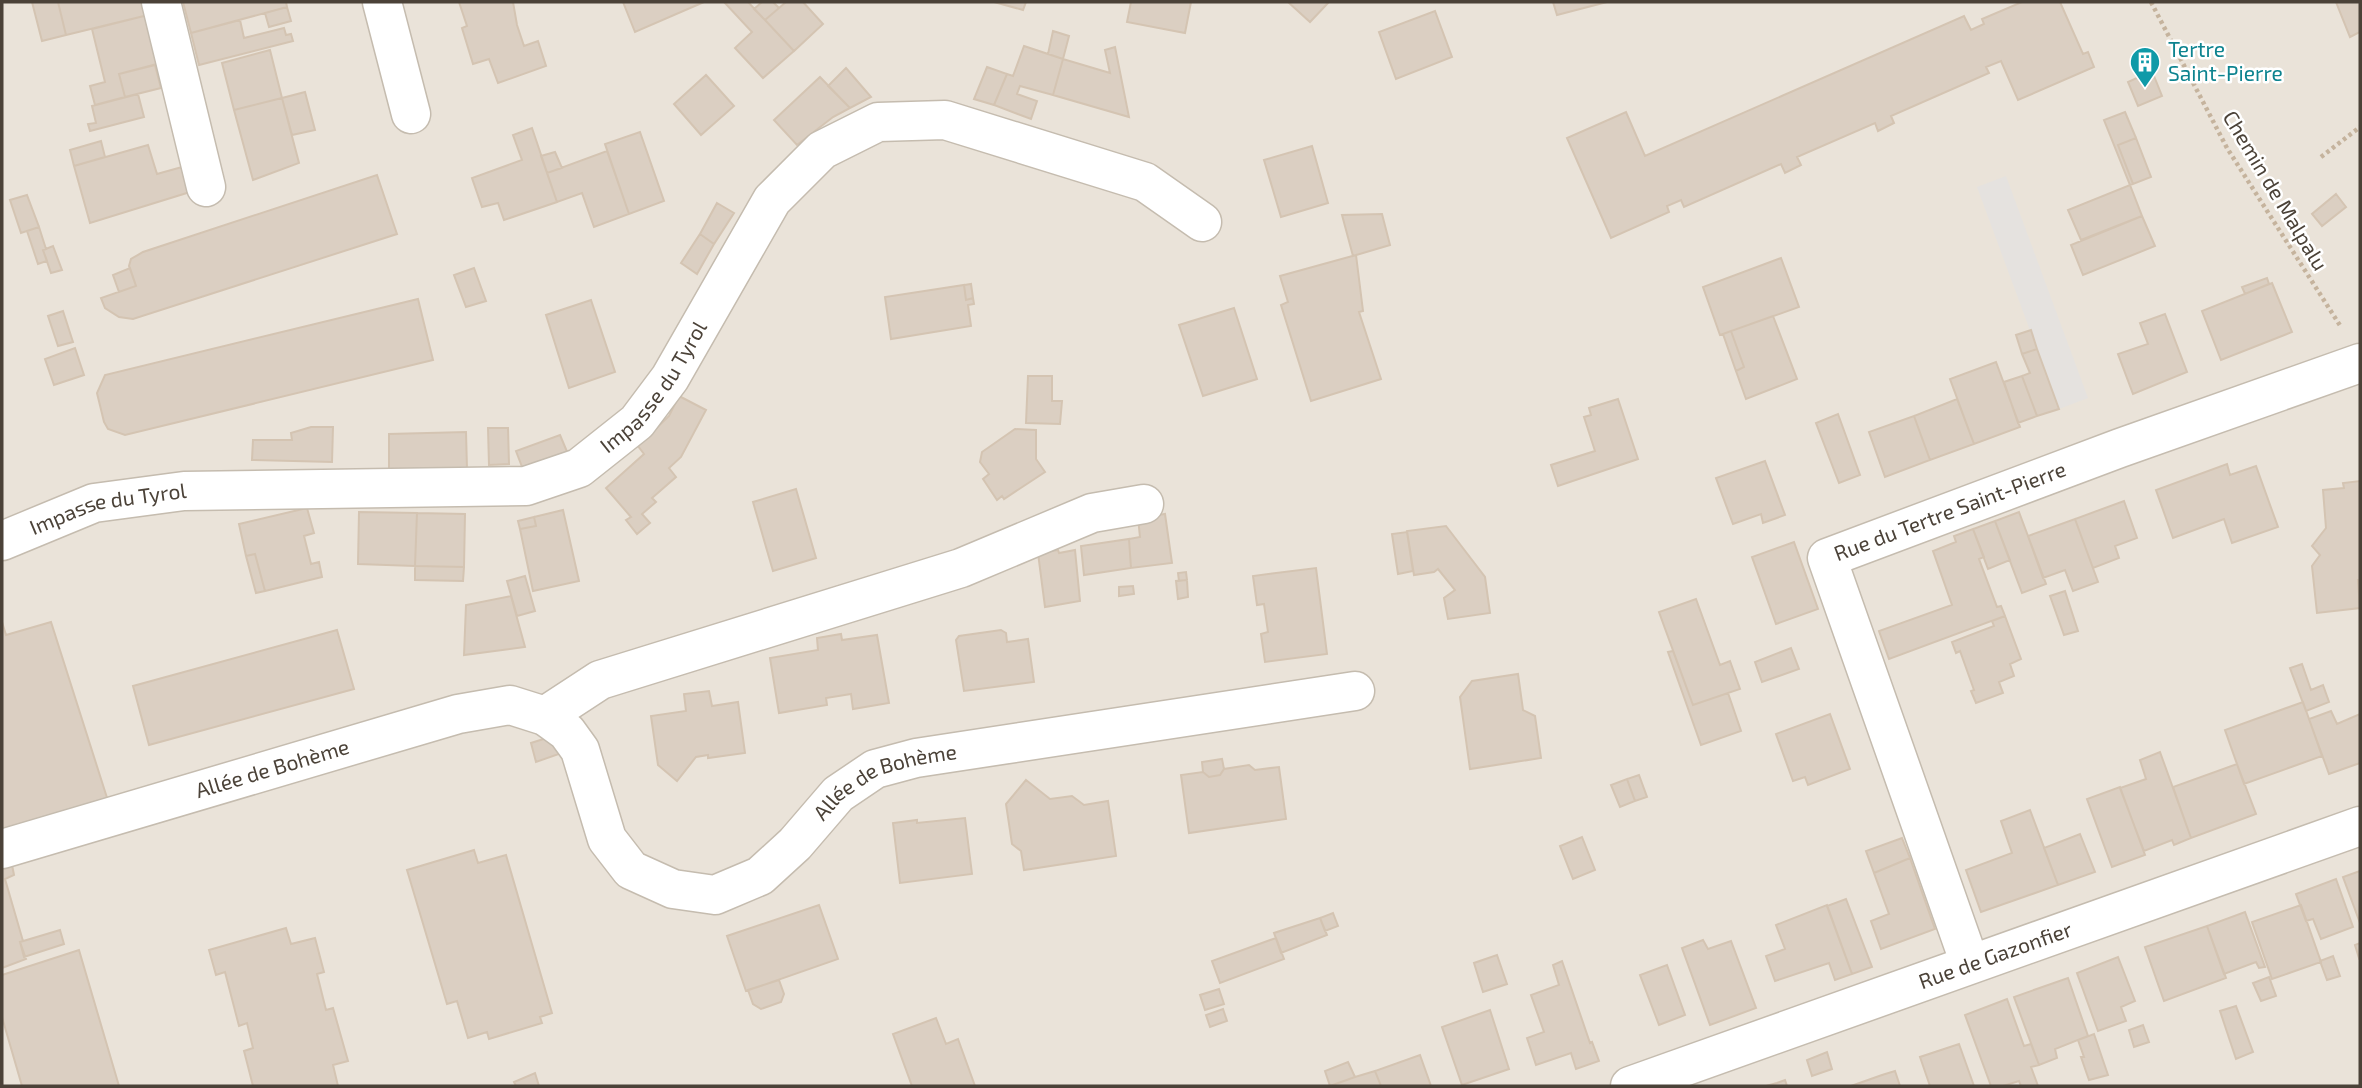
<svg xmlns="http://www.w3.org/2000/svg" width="2362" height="1088" viewBox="0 0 2362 1088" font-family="'Exo 2',sans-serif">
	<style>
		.residential { fill: #eae3d9 }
		.parking { fill: #e5e2df }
		.building { fill: #dbcfc2; stroke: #d4c4b2; stroke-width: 2 }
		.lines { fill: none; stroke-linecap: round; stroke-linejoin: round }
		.minor-casing { stroke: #c5bcaf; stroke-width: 41 }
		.path { stroke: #c5b39d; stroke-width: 4.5; stroke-dasharray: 3.5 3.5; stroke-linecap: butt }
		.minor { stroke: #fff; stroke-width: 38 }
		.labels { text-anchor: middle; stroke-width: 5; stroke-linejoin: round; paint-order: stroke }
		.culture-label { font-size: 21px; fill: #0d838f; stroke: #fff; text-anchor: start }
		.street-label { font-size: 21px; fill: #4b4238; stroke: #fff }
	</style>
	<rect width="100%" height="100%" fill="#f6f2eb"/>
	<path class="residential" d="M2,2h2358v1084h-2358z"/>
	<path class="parking" d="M2006,176l82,222 -29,11 -82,-222z"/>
	<path class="building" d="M32,2h26l8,33 -24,6z
		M58,2h86l4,13 -82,20z
		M183,2h103l1,5 -96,26z
		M459,2h54l4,23 7,21 14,-5 8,25 -48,17 -9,-24 -16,5 -11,-36 5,-2z
		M623,2h81l-69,30z
		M724,2h24l46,49 -31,27 -28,-30 17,-16z
		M762,2h11l6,6 -14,12 -11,-11z
		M786,2h17l20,22 -29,27 -29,-31z
		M994,2h32l-3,8z
		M1131,2h60l-6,31 -58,-11z
		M1288,2h41l-19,20z
		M1553,2h54l-50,13z
		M2022,2h38l23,52 5,-2 6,15 -76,33 -17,-39 -15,6 3,6 -98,43 3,7 -16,8 -3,-8 -78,34 4,8 -16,8 -4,-9 -97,43 -3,-7 -14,6 2,6 -58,26 -44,-100 59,-26 19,44 319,-140 7,14 13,-6 -2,-5z
		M2336,2h24v30l-10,5z
		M287,7l4,14 -22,6 -4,-14z
		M1435,11l17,46 -56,22 -17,-47z
		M148,15l9,49 -38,10 6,23 -30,8 -5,-19 15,-4 -13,-53z
		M240,20l4,18 40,-10 2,7 5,-1 2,7 -94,24 -8,-32z
		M1053,31l16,5 -6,23 -15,-5z
		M1024,46l39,13 -10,36 -33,-9 -3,8 20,7 -6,18 -37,-14 13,-31 6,2z
		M1115,47l14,70 -76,-22 10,-36 47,14 -5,-23z
		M270,50l12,48 -48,12 -12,-47z
		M155,65l6,23 -36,9 -6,-23z
		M987,67l20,7 -13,31 -20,-6z
		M846,68l25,29 -21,11 -22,-22z
		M2152,71l10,25 -24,10 -10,-24z
		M706,75l28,31 -33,29 -27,-31z
		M820,77l30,31 -17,9 -36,28 -23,-25z
		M305,92l10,38 -23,5 -10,-37z
		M138,94l6,23 -54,14 -2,-7 8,-1 -4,-17z
		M282,98l17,65 -46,17 -19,-70z
		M2125,112l11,26 -18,7 15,39 -3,1 -26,-65z
		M532,128l25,74 -53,18 -6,-17 -16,4 -10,-29 50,-18 -9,-25z
		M640,132l24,69 -35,13 -24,-70z
		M2136,138l15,39 -18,7 -15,-39z
		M101,141l4,16 -31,9 -4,-16z
		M148,145l9,29 25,-7 8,25 -100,31 -16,-57z
		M1312,146l16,57 -47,14 -17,-57z
		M607,151l22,63 -35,13 -12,-34 -25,9 -10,-29z
		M555,152l7,16 -15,5 -6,-17z
		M377,175l20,59 -264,85 -14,-2 -14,-9 -4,-10 35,-12 -7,-20 2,-7 12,-7z
		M2130,185l12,31 -61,24 -13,-30z
		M2336,194l10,13 -24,19 -10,-12z
		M27,195l12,32 -18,6 -11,-33z
		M717,203l17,10 -20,31 -14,-10z
		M1382,214l8,31 -37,11 -11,-41z
		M2142,216l13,30 -72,29 -12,-30z
		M39,227l7,22 -3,1 4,11 -9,3 -11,-33z
		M700,234l14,10 -17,30 -16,-11z
		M53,246l9,24 -11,3 -8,-23z
		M1356,255l7,56 -4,1 22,67 -70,22 -30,-96 7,-3 -8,-26z
		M1781,258l18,49 -79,28 -17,-48z
		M130,268l6,18 -17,6 -6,-17z
		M474,268l12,33 -20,6 -12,-32z
		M2267,278l2,6 -24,10 -3,-7z
		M2272,283l20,49 -71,28 -19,-49z
		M971,284l2,14 -7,2 -2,-15z
		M964,285l2,15 7,-2 1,6 -6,1 3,21 -80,13 -6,-42z
		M418,299l15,61 -308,75 -17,-6 -4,-7 -7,-29 8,-18z
		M591,300l24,72 -46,16 -23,-73z
		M1234,308l23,71 -54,17 -24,-71z
		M63,311l10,31 -15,4 -10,-30z
		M2165,314l22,58 -54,22 -15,-40 30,-10 -8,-21z
		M1773,316l24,63 -51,20 -10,-28 8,-4 -13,-36z
		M2031,330l6,19 -15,5 -6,-19z
		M1731,331l13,36 -8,4 -13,-37z
		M75,348l9,27 -30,10 -9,-26z
		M2037,349l22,60 -22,7 -15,-40 8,-3 -8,-19z
		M1996,362l24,65 -46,17 -24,-65z
		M1028,376h24v25h10l-2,23 -34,-1z
		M2022,376l15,40 -19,7 -14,-41z
		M679,396l27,14 -25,47 -12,11 7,9 -24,21 4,4 -14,12 8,9 -13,11 -11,-14 5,-3 -25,-29 38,-34 -6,-8 31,-30z
		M1618,399l20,60 -80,27 -7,-21 44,-14 -11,-34 7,-2 -2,-7z
		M1957,399l17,45 -44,16 -16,-44z
		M1838,414l22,61 -21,8 -23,-60z
		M1914,416l16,44 -45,17 -16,-45z
		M311,427h22l-1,35 -80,-2 1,-20h39l-1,-7z
		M488,428h20l1,36 -20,1z
		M1015,429l21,1v29l9,13 -41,27 -2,-3 -5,4 -14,-21 6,-5 -9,-12 2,-10z
		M466,432l1,37 -78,2v-37z
		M560,435l8,19 -44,18 -8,-21z
		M1765,461l20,54 -22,8 -2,-9 -28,10 -17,-46z
		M2227,464l3,11 26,-9 22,61 -46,16 -8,-24 -51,19 -17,-48z
		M2360,481v99h-2l2,28 -43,5 -5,-47 8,-11 -8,-9 14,-18 -3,-38 21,-2 -1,-5z
		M796,489l20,69 -43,13 -20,-69z
		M2124,501l13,37 -22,8 4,12 -26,10 -18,-49z
		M307,508l7,25 -10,3 7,28 8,-2 3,15 -57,14 -10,-37 -9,2 -7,-32z
		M563,510l16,71 -46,10 -13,-62 16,-3 -2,-9z
		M359,512l58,1 -2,53 -57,-2z
		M2019,512l27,72 -24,9 -27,-72z
		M417,513l48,1 -1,53 -49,-1z
		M1165,514l7,49 -41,5 -2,-29 11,-2 -2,-19z
		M534,517l2,9 -16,3 -2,-8z
		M2075,519l23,63 -25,9 -8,-21 -22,8 -15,-42z
		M1995,521l15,39 -22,9 -15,-40z
		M1446,526l39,51 5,36 -42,6 -4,-21 11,-8 -17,-21 -4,3 -20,3 -7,-44z
		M1973,529l11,28 -5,2 18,48 4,-1 4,10 -116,43 -10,-28 73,-26 -19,-54 23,-9 -2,-6z
		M1407,532l6,39 -15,3 -6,-40z
		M1129,539l2,29 -47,7 -3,-29z
		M1794,542l24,67 -42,15 -24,-67z
		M1058,550l1,3 16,-3 5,51 -35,6 -7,-54z
		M255,554l10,37 -9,2 -10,-37z
		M415,566l49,1 -1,14 -48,-1z
		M1316,568l11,86 -62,8 -4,-28 7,-2 -4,-28 -7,1 -4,-29z
		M1186,572l1,8 -8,1 -1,-8z
		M525,576l10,35 -18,5 -10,-35z
		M1187,580l1,17 -10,2 -2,-18z
		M1133,586l1,8 -15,2v-9z
		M2065,591l13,40 -14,4 -14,-39z
		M511,596l14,51 -61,8 2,-50z
		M1696,599l24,66 10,-4 10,28 -47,16 -34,-93z
		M2005,616l16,43 -11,5 4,12 -15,6 4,11 -27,10 -5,-12 3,-1 -14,-39 -4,2 -4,-11 42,-16 -2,-5z
		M2,622l4,13 45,-13 58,182 -107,32z
		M337,630l17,59 -205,56 -16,-59z
		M1001,630l5,3 1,9 21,-3 6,43 -70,9 -8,-51 3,-4z
		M841,634l1,6 35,-5 12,68 -36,6 -2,-15 -25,4 1,7 -48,8 -9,-55 48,-8 -1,-12z
		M1791,648l8,21 -37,13 -7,-20z
		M1673,651l20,54 35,-12 13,38 -40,14 -33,-93z
		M2302,664l9,26 12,-5 6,17 -23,9 -16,-43z
		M1518,674l5,36 12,6 6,42 -71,11 -10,-72 12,-16z
		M709,691l3,15 26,-4 7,51 -37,5v-3l-12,2 -19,24 -19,-16 -7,-49 35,-5 -2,-17z
		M2303,702l19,54 -78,28 -19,-54z
		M2331,711l6,13 23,-10v49l-31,11 -20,-55z
		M1830,714l20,55 -42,16 -3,-8 -12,4 -17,-47z
		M553,736l6,18 -23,8 -5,-19z
		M2160,752l31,86 -17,7 -2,-5 -28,11 -24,-63 26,-9 -6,-19z
		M1222,759l2,10 -4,6 -11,2 -6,-5 -1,-10z
		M2237,764l19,50 -65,24 -18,-51z
		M1249,765l6,5 24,-3 7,52 -97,14 -8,-58 22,-3 6,5 11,-2 4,-6z
		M1639,775l8,22 -12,4 -8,-22z
		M1627,779l8,22 -15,6 -9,-22z
		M1026,780l24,19 22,-3 12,9 24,-4 8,55 -92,14 -3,-19 -9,-7 -6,-40z
		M2120,787l25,68 -33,12 -25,-68z
		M2030,810l28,75 -77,27 -15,-42 46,-17 -11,-32z
		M965,818l7,56 -72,9 -7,-60 24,-3v3z
		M2080,834l15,38 -37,13 -14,-37z
		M1582,837l13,33 -22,9 -13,-33z
		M1902,838l8,20 -36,15 -8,-22z
		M474,850l4,13 28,-8 46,158 -12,4 2,6 -53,16 -2,-7 -19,6 -11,-37 -10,3 -40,-134z
		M1910,858l25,71 -54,20 -10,-28 18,-7 -15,-41z
		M11,860l3,15 -9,4 18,62 -3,1 6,17 -24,9v-105z
		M2360,871v52l-17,-46z
		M2336,879l17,48 -32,12 -8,-20 -7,2 -10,-27z
		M1846,899l26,68 -20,7 -25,-68z
		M819,905l19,54 -92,32 -19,-55z
		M1827,905l25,69 -17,6 -6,-17 -54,18 -9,-25 19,-7 -9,-24z
		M2301,905l20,57 -49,17 -20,-57z
		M2245,912l20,55 -6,1 -3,-6 -32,12 -17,-48z
		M1333,913l5,13 -13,5 -5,-13z
		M1320,918l7,17 -46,18 -7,-20z
		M2207,926l19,52 -62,23 -19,-54z
		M286,928l5,16 24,-6 9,34 -7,2 9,36 7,-2 15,53 -15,4 5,21h-85l-9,-35 9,-3 -6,-25 -8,3 -14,-54 -9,3 -7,-25z
		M60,930l4,14 -40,13 -4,-15z
		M1276,938l8,21 -64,24 -8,-22z
		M1703,940l5,9 23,-8 25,67 -46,17 -28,-77z
		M2360,943v14l-1,1 -4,-13z
		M79,950l40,136h-97l-20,-69v-42z
		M1497,955l10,29 -24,8 -9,-29z
		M2333,956l7,20 -13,4 -7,-19z
		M2118,957l17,44 -14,6 5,14 -28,10 -21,-58z
		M1562,961l28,82 2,-1 7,19 -23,8 -5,-16 -35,12 -9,-27 17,-6 -13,-37 28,-10 -6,-20z
		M1667,965l18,50 -26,10 -19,-50z
		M2269,977l7,19 -15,5 -8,-18z
		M2068,978l20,58 -33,13 2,9 -18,7 -25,-68z
		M779,980l5,14 -3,8 -20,7 -8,-5 -5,-14z
		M1219,989l5,15 -19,6 -5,-15z
		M2007,999l17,47 7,-2 8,21 -8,2 7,19h-17l-2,-5 -16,5h-12l-26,-71z
		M2236,1006l17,46 -17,7 -16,-48z
		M1223,1009l4,12 -17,6 -4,-12z
		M1490,1010l19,59 -47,16 -20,-58z
		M936,1018l10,26 12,-5 17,47h-63l-19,-52z
		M2143,1025l6,17 -15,5 -5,-17z
		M2094,1034l14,41 -19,5 -8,-23h3l-6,-17z
		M1959,1044l15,42h-44l-10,-29z
		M1827,1052l5,17 -20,7 -5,-16z
		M1420,1055l11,31h-50l-6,-15z
		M1348,1062l7,15 -25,9 -5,-15z
		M1375,1071l6,15h-51l25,-9z
		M1895,1071l5,15h-49l31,-11z
		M535,1073l4,13h-23l-2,-4z
		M1785,1080l2,6h-21l11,-3z"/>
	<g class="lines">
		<g class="minor-casing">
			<g id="minor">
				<path d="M161,2l45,185"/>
				<path d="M382,2l29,112"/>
				<path id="s1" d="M2,541l92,-38 90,-12 342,-5 53,-18 58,-46 33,-44 102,-178 50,-50 56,-28 67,-2 200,62 57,40"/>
				<path d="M545,716l55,-36 361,-112 131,-55 52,-9"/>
				<path id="s2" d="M2,849l456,-135 52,-9 35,11 22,16 13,18 27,89 24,31 42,19 42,6 45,-19 35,-32 43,-50 37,-25 41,-11 439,-67"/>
				<path id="s3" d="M1970,964l-143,-406 293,-110 240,-85"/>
				<path id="s4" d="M1630,1086l730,-260"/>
			</g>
		</g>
		<path class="path" d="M2151,2l76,146 114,179
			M2321,157l39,-30"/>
		<use href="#minor" class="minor"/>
	</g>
	<defs>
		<g id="building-pin" transform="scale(1.575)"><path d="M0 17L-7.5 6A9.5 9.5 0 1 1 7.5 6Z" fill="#0f9aa8" stroke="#fff"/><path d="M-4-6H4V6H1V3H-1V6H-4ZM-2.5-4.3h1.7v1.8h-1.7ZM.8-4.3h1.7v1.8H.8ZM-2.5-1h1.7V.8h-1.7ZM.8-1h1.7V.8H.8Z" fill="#fff"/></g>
	</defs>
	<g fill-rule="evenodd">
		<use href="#building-pin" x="2145" y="62"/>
	</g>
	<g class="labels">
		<g class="culture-label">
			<text x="2168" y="57">Tertre<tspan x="2168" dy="24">Saint-Pierre</tspan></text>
		</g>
		<g class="street-label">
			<text transform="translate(2275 191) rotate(59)" y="7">Chemin de Malpalu</text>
			<text dy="7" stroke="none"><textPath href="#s1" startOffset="700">Impasse du Tyrol</textPath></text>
			<text dy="7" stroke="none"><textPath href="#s1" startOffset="112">Impasse du Tyrol</textPath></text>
			<text dy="7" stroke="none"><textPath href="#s3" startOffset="562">Rue du Tertre Saint-Pierre</textPath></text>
			<text dy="7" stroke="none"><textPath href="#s2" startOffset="282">Allée de Bohème</textPath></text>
			<text dy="7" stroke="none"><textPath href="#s2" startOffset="1046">Allée de Bohème</textPath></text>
			<text dy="7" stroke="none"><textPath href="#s4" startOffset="388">Rue de Gazonfier</textPath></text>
		</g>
	</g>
	<rect width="2362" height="1088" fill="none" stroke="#4b4238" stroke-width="7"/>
</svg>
